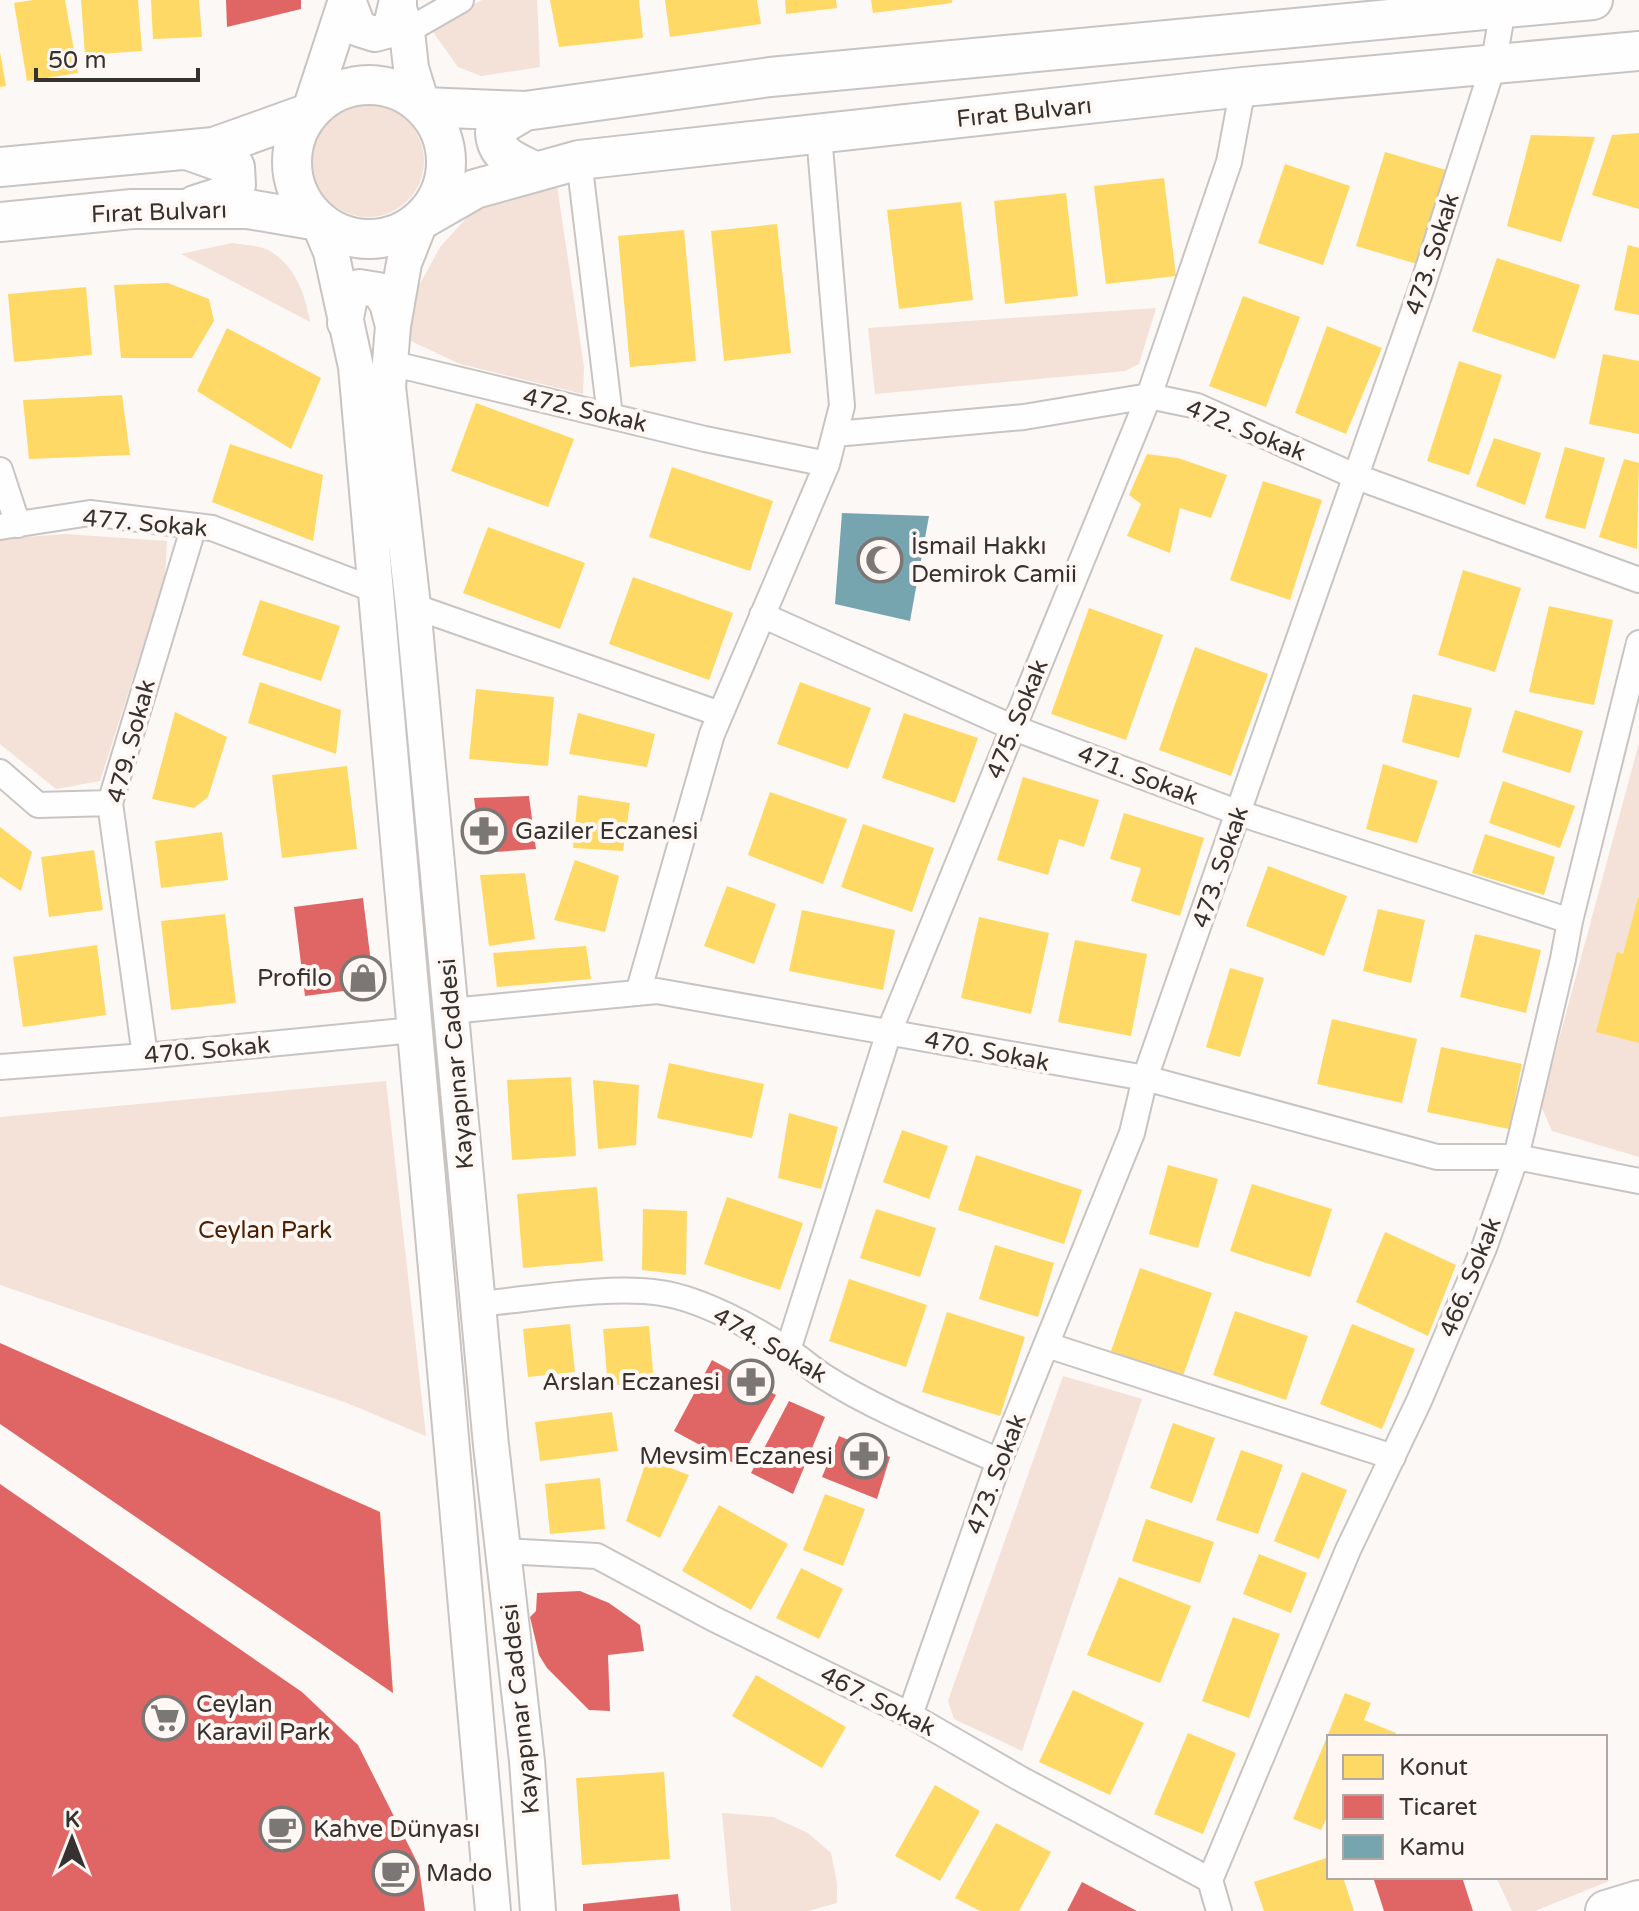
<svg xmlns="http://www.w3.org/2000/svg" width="1639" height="1911" viewBox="0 0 1639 1911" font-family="'Varela Round',sans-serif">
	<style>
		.green { fill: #f4e1d7 }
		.homes { fill: #ffd966 }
		.shops { fill: #e06666 }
		.public { fill: #76a5af }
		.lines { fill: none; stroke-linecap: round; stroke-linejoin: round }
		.minor-casing { stroke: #c8c4c2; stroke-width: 28 }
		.secondary-casing { stroke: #c8c4c2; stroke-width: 38 }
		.primary-casing { stroke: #c8c4c2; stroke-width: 42 }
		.trunk-casing { stroke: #c8c4c2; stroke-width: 44 }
		.minor { stroke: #fffefe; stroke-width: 24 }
		.secondary { stroke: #fffefe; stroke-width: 34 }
		.primary { stroke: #fffefe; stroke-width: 38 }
		.trunk { stroke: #fffefe; stroke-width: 40 }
		.labels { text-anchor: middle; stroke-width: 8; stroke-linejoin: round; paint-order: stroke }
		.street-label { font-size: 24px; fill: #36322f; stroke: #fff7f3 }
		.poi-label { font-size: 24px; fill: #36322f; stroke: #fff7f3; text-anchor: start }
		.park-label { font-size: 24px; fill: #4b1f00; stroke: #fff7f3 }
	</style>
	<rect width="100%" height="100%" fill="#fcf8f6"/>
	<path class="green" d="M482,0h55l3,67 -59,9 -23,-9 -27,-38z
		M312 161a56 56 0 1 1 112 0a56 56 0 1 1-112 0Z
		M557,186l27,181 -1,27 -123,-30 -51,-24 3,-41 28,-52 32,-35z
		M232,243c11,2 28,2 38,8 26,16 35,43 40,71l-129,-68z
		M1156,308l-17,56 -14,7 -250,23 -7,-66z
		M65,534l102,7 -2,37 -65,203 -44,8 -56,-45v-205z
		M1639,743v414l-87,-26 -11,-25z
		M386,1081l40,355 -79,-33 -347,-118v-168z
		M1063,1376l79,23 -120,352 -68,-32 -6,-18z
		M722,1813l51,4 35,16 23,20 6,31v19l-29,8h-77z
		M1605,1873l4,8 -74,30h-23l-16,-34h109z"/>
	<path class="homes" d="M33,0h32l13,73 -51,8 -13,-78z
		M81,0h57l4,51 -57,4z
		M151,0h48l3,37 -49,2z
		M550,0h89l4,38 -84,9z
		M665,0h92l4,24 -91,13z
		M785,0h51l1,8 -51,6z
		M871,0h81v3l-79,10z
		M0,52l6,34 -6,1z
		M1639,133v76l-47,-14 20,-60z
		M1531,135l64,2 -34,105 -54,-16z
		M1385,152l61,18 -29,94 -61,-18z
		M1285,164l65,22 -27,79 -65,-22z
		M1164,178l12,98 -70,8 -12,-98z
		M1066,193l12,103 -73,8 -11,-103z
		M961,202l12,98 -74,9 -12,-99z
		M777,224l14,129 -67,8 -13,-130z
		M684,230l12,131 -66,6 -12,-131z
		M1628,245l11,3v67l-25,-5z
		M1497,258l83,27 -25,74 -83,-28z
		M168,283l41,16 5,22 -22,37h-71l-7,-73z
		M86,287l6,68 -78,7 -6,-68z
		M1243,296l57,21 -34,90 -57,-21z
		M1327,326l55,22 -36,86 -51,-21z
		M227,328l94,50 -30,71 -94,-58z
		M1603,354l36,7v73l-50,-10z
		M1459,361l43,14 -33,100 -42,-14z
		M122,395l8,60 -101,4 -6,-59z
		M476,403l98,36 -26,68 -97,-36z
		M1494,438l47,15 -16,52 -49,-19z
		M230,444l93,31 -10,66 -101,-39z
		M1565,447l40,11 -20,71 -40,-11z
		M1147,454l31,4 49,17 -16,43 -31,-10 -10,45 -43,-17 14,-32 -12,-9z
		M1624,459l15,4 -2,86 -38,-12z
		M672,467l101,34 -23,70 -101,-34z
		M1263,481l59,19 -32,100 -60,-20z
		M488,527l97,36 -25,66 -97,-36z
		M1463,570l58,18 -26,84 -57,-17z
		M633,577l100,36 -24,67 -100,-36z
		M260,600l80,26 -19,55 -79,-26z
		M1549,606l64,14 -19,85 -65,-13z
		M1089,608l74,27 -37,105 -75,-26z
		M1195,647l73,27 -37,102 -72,-26z
		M260,682l81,28 -5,44 -88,-31z
		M800,682l71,26 -23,61 -71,-25z
		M476,689l78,8 -6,69 -79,-7z
		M1413,694l59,14 -13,50 -57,-16z
		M1515,710l68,21 -13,42 -68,-21z
		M175,712l52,25 -19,60 -14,11 -42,-9z
		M578,713l77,21 -8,33 -78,-13z
		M904,713l74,25 -23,65 -73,-25z
		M1383,764l55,17 -21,62 -51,-14z
		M347,766l10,83 -75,9 -10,-83z
		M1023,777l76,23 -15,47 -25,-8 -11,36 -51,-15z
		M1503,781l72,25 -15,42 -71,-25z
		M770,792l77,27 -24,65 -75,-29z
		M578,795l52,8 -7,48 -50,-3z
		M1124,813l80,25 -24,78 -49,-15 10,-33 -31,-9z
		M863,824l71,24 -22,64 -71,-25z
		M0,827l32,25 -11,39 -21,-14z
		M222,832l6,48 -67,8 -6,-47z
		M1485,834l70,23 -11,38 -72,-22z
		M94,850l9,60 -54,7 -8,-60z
		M575,860l44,16 -14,56 -51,-12z
		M1268,866l79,30 -23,60 -78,-30z
		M525,873l10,66 -46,7 -9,-71z
		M727,886l49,18 -22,60 -50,-18z
		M1638,898h1v145l-43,-11 21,-80 6,2z
		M1378,909l47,11 -14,63 -48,-12z
		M802,910l93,20 -12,60 -94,-19z
		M225,914l11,89 -65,7 -10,-89z
		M979,917l70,16 -18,81 -70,-16z
		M1475,934l66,16 -15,63 -66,-16z
		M1075,940l72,14 -16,82 -73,-14z
		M97,945l9,70 -83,12 -10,-70z
		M586,946l5,33 -94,8 -4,-34z
		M1230,968l34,10 -24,79 -34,-10z
		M1332,1019l85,20 -15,64 -85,-19z
		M1441,1047l81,17 -13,65 -82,-17z
		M669,1063l95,21 -12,54 -95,-20z
		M571,1077l5,79 -64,4 -5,-80z
		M593,1080l46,5 -3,60 -38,4z
		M789,1113l49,14 -17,62 -43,-11z
		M902,1130l46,16 -19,53 -46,-17z
		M976,1155l106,35 -18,54 -106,-34z
		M1168,1165l50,14 -20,69 -49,-14z
		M1252,1184l80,25 -22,68 -80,-26z
		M597,1187l6,74 -80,7 -6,-74z
		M727,1197l76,26 -23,67 -76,-26z
		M643,1209l44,2 -1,64 -44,-5z
		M876,1209l60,19 -16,49 -60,-19z
		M1385,1232l71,33 -28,71 -72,-34z
		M995,1245l59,18 -16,54 -59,-18z
		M1140,1268l72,25 -29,83 -72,-25z
		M849,1279l78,26 -21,62 -77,-26z
		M1235,1311l73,25 -22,64 -73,-25z
		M947,1312l78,25 -25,79 -78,-24z
		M570,1324l5,48 -47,5 -5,-48z
		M1352,1324l63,25 -33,80 -62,-25z
		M649,1326l5,56 -46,4 -5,-57z
		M612,1412l6,39 -78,10 -5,-39z
		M1173,1423l42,15 -23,65 -42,-15z
		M210,1437l170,75 13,181 -72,-50 -5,-96 -100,-43z
		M1241,1450l42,15 -25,69 -42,-14z
		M647,1459l42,16 -29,63 -34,-17z
		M1302,1472l45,18 -28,69 -45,-18z
		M600,1478l5,51 -55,5 -5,-50z
		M825,1494l40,15 -22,57 -40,-16z
		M719,1505l69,39 -37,66 -69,-39z
		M1146,1519l68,23 -14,41 -68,-22z
		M1259,1554l48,19 -16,40 -48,-19z
		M801,1568l42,21 -24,50 -43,-21z
		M1119,1577l72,29 -31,77 -73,-28z
		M1233,1617l47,17 -31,84 -47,-17z
		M756,1675l90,52 -24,41 -90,-52z
		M1073,1690l71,33 -34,72 -71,-33z
		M1345,1693l26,10 -7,17 32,13 -2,4h-65v80h-2l-6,13 -28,-11z
		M1188,1733l48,20 -33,81 -49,-20z
		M664,1772l6,87 -88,6 -6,-87z
		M935,1785l45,26 -40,70 -45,-25z
		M996,1823l55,29 -32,59h-39l-25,-13z
		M1329,1857v20h14l11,34h-90l-10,-29z"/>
	<path class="shops" d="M226,0h75v9l-74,18z
		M529,796l7,53 -55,4 -7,-55z
		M363,898l11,89 -69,9 -11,-89z
		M0,1343l380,169 13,181 -393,-269z
		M712,1360l64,35 -39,70 -63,-34z
		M789,1401l36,16 -32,77 -42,-21z
		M839,1436l51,21 -13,42 -55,-22z
		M0,1484l302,208 56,53 61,121 6,45h-425z
		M580,1591l29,12 31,22 4,26 -36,4 2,56 -21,-1 -42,-42 -8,-13 -9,-38 6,-6 1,-18z
		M1373,1877h89l11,34h-89z
		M1082,1882l55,29h-70z
		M678,1894l2,17h-97v-7z"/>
	<path class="public" d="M842,513l87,3 -19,105 -75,-17z"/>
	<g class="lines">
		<g class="minor-casing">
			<path id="minor" d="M407,31l54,-31
				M579,160l31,256
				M390,363l315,76 122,25
				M835,434l189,-17 125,-21 48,10 160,71 282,103
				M0,470l18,55
				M0,527l90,-14 122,15 163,62
				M413,606l307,108
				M762,615l252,113 225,85 331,108
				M0,772l38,33 72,-2
				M638,993l74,-259 115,-270 15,-58 -23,-271
				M451,1011l206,-20 488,87 292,79h79l123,24
				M145,1056l-35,-253 84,-277
				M0,1067l145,-11 269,-26
				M478,1304c55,-5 131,-19 183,-11 41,6 93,35 128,58 11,7 22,17 34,25 55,35 117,59 176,85
				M1047,1345l346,112
				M788,1350l101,-318 260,-636 80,-234 14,-75
				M503,1551l94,5 117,63 196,96 109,63 191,102 9,31
				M910,1715l89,-254 133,-328 13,-55 277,-791 71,-221 10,-57
				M1210,1880l138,-330 71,-149 65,-153 32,-91 47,-198 7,-38 69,-278"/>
		</g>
		<g class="secondary-casing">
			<path id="secondary" d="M348,0l11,29 16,5 15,-4 7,-30
				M399,0v9l8,22 4,37 12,39
				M309,113l37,-113
				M421,220l-17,43 -11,63 -5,61 25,219 78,839 36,316 11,150
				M318,221l13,31 25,115 137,1544
				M345,323l6,-31 8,-5 19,3 9,13 6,23"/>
		</g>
		<g class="primary-casing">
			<path id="primary" d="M292 162a77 77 0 1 1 154 0a77 77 0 1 1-154 0Z
				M423,107l102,4 245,-34 823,-77
				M525,111l-22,13 -8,9c2,25 21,28 41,39
				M187,150l48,17 1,18 -4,8 -37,12
				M0,167l214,-20 95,-34
				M421,220l54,-31 104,-29 664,-73 396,-36
				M0,222l132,-13h116l70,12"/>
		</g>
		<g class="trunk-casing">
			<path id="trunk" d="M1606,1911l33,-10"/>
		</g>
		<use href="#minor" class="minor"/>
		<use href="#secondary" class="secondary"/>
		<use href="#primary" class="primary"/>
		<use href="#trunk" class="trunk"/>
	</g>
	<defs>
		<g id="mosque-ring" transform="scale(2.3)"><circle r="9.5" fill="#fff7f3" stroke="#7b7775" stroke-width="1.5"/><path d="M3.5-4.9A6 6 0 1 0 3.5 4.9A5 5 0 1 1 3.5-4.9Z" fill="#7b7775"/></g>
		<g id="pharmacy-ring" transform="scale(2.3)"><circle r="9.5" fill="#fff7f3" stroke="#7b7775" stroke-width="1.5"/><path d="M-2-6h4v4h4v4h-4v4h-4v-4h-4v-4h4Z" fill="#7b7775"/></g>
		<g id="shop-ring" transform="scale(2.3)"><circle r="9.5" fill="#fff7f3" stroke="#7b7775" stroke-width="1.5"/><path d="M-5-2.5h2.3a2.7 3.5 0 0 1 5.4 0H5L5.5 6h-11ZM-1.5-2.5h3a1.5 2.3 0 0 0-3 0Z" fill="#7b7775"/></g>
		<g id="supermarket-ring" transform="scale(2.3)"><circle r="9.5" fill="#fff7f3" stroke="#7b7775" stroke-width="1.5"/><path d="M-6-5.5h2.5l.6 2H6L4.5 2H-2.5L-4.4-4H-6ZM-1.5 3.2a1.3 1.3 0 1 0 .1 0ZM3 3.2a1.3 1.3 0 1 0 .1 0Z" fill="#7b7775"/></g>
		<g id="cafe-ring" transform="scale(2.3)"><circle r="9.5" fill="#fff7f3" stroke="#7b7775" stroke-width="1.5"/><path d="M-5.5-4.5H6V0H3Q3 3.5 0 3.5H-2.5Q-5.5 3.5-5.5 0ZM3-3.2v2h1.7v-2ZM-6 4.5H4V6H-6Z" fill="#7b7775"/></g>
	</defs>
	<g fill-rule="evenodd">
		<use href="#mosque-ring" x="880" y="560"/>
		<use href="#pharmacy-ring" x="484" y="831"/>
		<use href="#shop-ring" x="363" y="978"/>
		<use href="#pharmacy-ring" x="751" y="1382"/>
		<use href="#pharmacy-ring" x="864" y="1456"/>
		<use href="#supermarket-ring" x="165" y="1718"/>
		<use href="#cafe-ring" x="282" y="1829"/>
		<use href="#cafe-ring" x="395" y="1873"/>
	</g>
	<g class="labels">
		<g class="street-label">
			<text transform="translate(1024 112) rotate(-6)" y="8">Fırat Bulvarı</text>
			<text transform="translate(159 212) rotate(-2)" y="8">Fırat Bulvarı</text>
			<text transform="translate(1432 254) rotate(-72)" y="8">473. Sokak</text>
			<text transform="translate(585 410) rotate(13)" y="8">472. Sokak</text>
			<text transform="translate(1246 430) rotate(22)" y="8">472. Sokak</text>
			<text transform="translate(145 523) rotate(5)" y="8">477. Sokak</text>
			<text transform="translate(1017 719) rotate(-68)" y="8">475. Sokak</text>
			<text transform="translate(131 741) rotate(-75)" y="8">479. Sokak</text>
			<text transform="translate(1138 775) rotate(21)" y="8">471. Sokak</text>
			<text transform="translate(1220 867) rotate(-71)" y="8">473. Sokak</text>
			<text transform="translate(207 1050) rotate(-5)" y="8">470. Sokak</text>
			<text transform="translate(987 1051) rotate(11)" y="8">470. Sokak</text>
			<text transform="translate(456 1064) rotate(-95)" y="8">Kayapınar Caddesi</text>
			<text transform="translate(1470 1277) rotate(-68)" y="8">466. Sokak</text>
			<text transform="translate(770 1345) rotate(30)" y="8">474. Sokak</text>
			<text transform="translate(996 1474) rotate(-69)" y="8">473. Sokak</text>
			<text transform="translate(878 1701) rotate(27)" y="8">467. Sokak</text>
			<text transform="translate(520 1709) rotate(-96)" y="8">Kayapınar Caddesi</text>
		</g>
		<g class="poi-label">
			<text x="911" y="554">İsmail Hakkı<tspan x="911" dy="28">Demirok Camii</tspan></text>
			<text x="515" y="839">Gaziler Eczanesi</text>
			<text x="332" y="986" text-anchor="end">Profilo</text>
			<text x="720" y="1390" text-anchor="end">Arslan Eczanesi</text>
			<text x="833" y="1464" text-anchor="end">Mevsim Eczanesi</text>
			<text x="196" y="1712">Ceylan<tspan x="196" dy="28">Karavil Park</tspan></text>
			<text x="313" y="1837">Kahve Dünyası</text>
			<text x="426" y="1881">Mado</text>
		</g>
		<g class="park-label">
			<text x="265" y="1238">Ceylan Park</text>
		</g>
	</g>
	<rect x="1327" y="1735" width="280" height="144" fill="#fff7f3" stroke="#afa8a5" stroke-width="2"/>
	<rect x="1343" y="1755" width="40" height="24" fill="#ffd966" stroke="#afa8a5" stroke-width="2"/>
	<text x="1399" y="1775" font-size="24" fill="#36322f">Konut</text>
	<rect x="1343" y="1795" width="40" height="24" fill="#e06666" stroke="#afa8a5" stroke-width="2"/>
	<text x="1399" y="1815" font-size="24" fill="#36322f">Ticaret</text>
	<rect x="1343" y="1835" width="40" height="24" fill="#76a5af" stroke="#afa8a5" stroke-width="2"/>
	<text x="1399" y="1855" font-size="24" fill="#36322f">Kamu</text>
	<g transform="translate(72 1839)" stroke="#fff7f3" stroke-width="6" paint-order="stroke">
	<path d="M0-6L14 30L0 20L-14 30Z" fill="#36322f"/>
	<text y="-12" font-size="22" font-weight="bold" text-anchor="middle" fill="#36322f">K</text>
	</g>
	<path d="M36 68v12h162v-12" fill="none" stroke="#36322f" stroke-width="4"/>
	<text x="48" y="68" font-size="24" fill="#36322f" stroke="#fff7f3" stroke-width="6" paint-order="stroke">50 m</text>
</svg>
